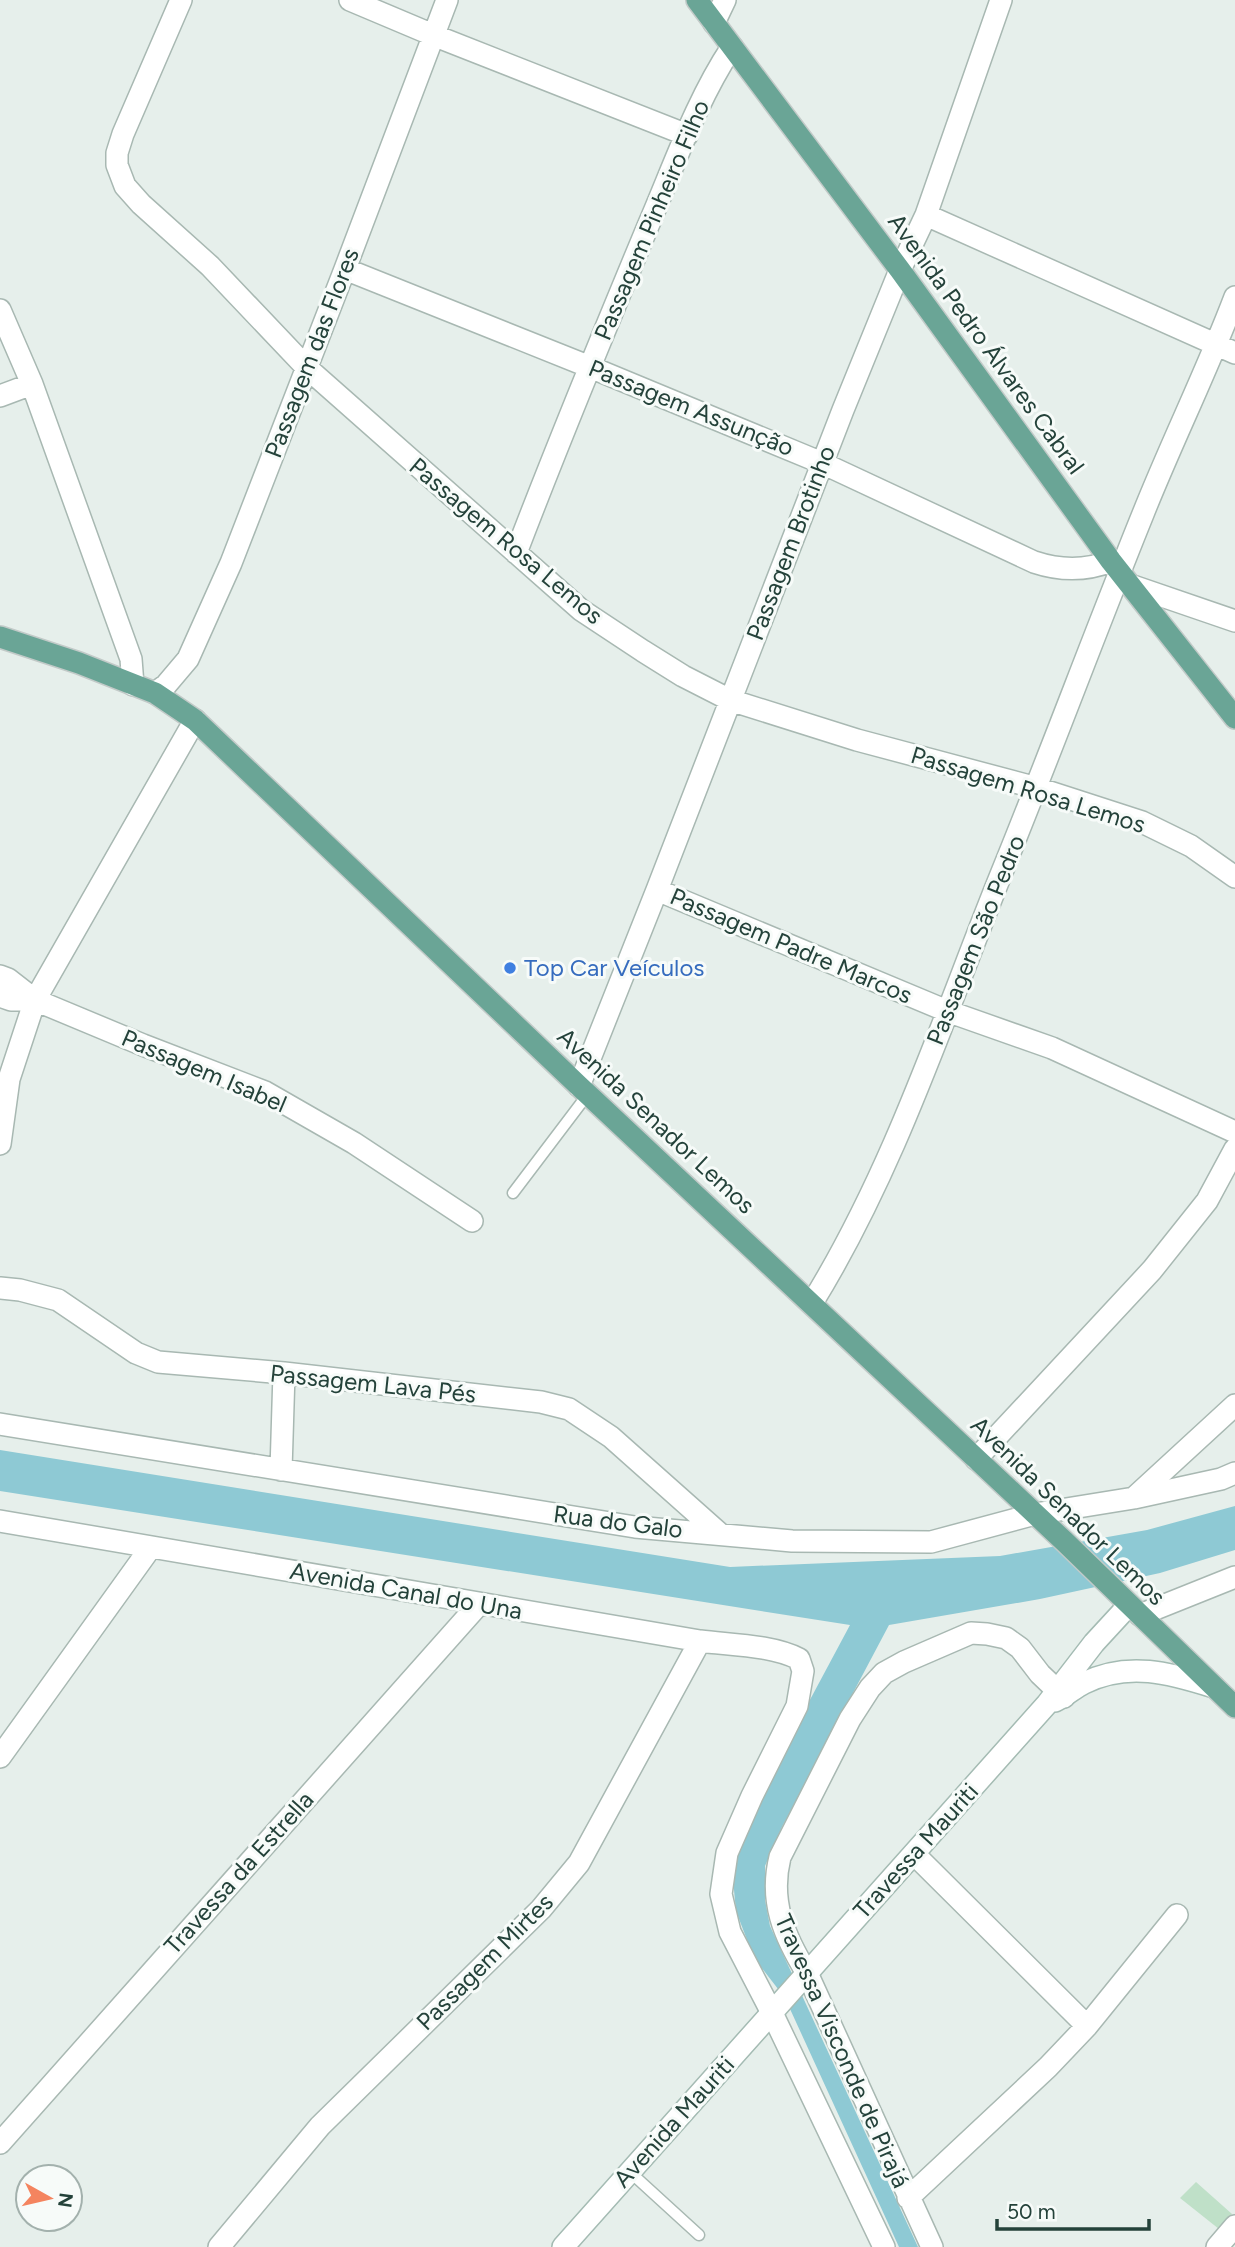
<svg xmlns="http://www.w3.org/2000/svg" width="1235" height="2247" viewBox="0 0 1235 2247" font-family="Figtree,sans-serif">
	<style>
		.green { fill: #bfe0c8 }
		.water { fill: #8ec9d4 }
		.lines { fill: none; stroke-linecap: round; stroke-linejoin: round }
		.service-casing { stroke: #a8b8b2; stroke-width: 13 }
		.minor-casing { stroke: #a8b8b2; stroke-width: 24 }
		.tertiary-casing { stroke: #a8b8b2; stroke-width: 24 }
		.secondary-casing { stroke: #a4bbb3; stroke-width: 24 }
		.primary-casing { stroke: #c2cac8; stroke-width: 24 }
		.service { stroke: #fff; stroke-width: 10 }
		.minor { stroke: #fff; stroke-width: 21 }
		.tertiary { stroke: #fff; stroke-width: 21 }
		.secondary { stroke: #fff; stroke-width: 21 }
		.primary { stroke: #6aa596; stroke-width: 21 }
		.shop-dot { fill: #3f7fe0; stroke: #f7fbf9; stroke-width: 2.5 }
		.labels { text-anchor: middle; stroke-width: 6; stroke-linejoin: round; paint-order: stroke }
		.street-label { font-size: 24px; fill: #24423a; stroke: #f7fbf9 }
		.shop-label { font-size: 24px; fill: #366cbe; stroke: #f7fbf9; text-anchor: start }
	</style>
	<rect width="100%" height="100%" fill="#e6efeb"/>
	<path class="green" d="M1196,2182l36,32 -13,15 -39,-31z"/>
	<path class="water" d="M0,1450l730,117 270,-11 147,-26 88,-24v44l-75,23 -120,26 -151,26 -107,202 -17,39v34l5,26 148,321h-19l-114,-249 -31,-40 -18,-47 -4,-42 9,-30 48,-100 61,-114 -850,-134z"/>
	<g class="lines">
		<g class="service-casing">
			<path id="service" d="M513,1193l75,-99
				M630,2172l69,63"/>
		</g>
		<g class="minor-casing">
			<path id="minor" d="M181,0l-58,134 -6,19v12l8,21 16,18 69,62 96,101 275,243 62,41 40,25 47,24 127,40 180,48 105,34 49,24 44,31
				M350,0l83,35 254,100
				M714,23l11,-23
				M926,215l309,138
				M345,269l245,98 232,96 212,99c27,9 52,9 77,-1
				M0,310l32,74 99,275 2,26
				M0,396l32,-12
				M516,553c42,-110 87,-219 132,-327 26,-60 48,-125 84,-179
				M1130,585l105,36
				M155,693l11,-8 22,-26 43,-96 114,-294 102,-269
				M657,890l290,121 105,37 183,84
				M0,976l8,3 27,21 108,45 122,47 89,51 118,78
				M0,996l11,4h24
				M579,1086l78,-196 186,-480 57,-140 26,-55 75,-215
				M0,1144l9,-65 26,-79 160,-280
				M0,1288l20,2 38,10 78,53 22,9 126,11 257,29 28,7 42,28 108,96
				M812,1303c82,-133 130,-282 188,-426 49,-120 94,-242 143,-363 29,-73 64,-143 92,-217
				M0,1424l635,103 157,14 139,1 104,-28 99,-16 87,-19 14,-6
				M976,1459l176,-189 55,-69 28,-52
				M281,1470l3,-97
				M1136,1496l99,-91
				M0,1521l700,120c31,4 72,4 99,18l4,12 -6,35 -45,90 -25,57 -6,41 9,38 42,81 112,234
				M1140,1615l95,-38
				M0,1757l151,-210
				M914,1854l173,172
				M0,2143l479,-539
				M908,2198l140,-131 39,-41 90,-111
				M219,2247l101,-121 221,-217 38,-46 121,-222
				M932,2247l-125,-274c-23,-37 -38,-72 -27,-116l70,-138 20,-31 14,-15 20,-11 67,-29 16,1 19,4 14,10 20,26 24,23"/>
		</g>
		<g class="tertiary-casing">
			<path id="tertiary" d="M1217,2247l18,-21"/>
		</g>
		<g class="secondary-casing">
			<path id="secondary" d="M1055,1701c11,-5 19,-13 29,-18 44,-22 86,-10 130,4
				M563,2247l484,-543 47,-61 35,-38"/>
		</g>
		<g class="primary-casing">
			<path id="primary" d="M697,0l203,270 211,291 124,157
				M0,637l79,26 76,30 40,27 384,366 485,455 171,166"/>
		</g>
		<use href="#service" class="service"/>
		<use href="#minor" class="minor"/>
		<use href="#tertiary" class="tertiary"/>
		<use href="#secondary" class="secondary"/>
		<use href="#primary" class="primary"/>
	</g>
	<circle class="shop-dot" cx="510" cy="968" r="7"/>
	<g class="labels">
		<g class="street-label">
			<text transform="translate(652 220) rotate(-67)" y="8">Passagem Pinheiro Filho</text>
			<text transform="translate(986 344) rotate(54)" y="8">Avenida Pedro Álvares Cabral</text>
			<text transform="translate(312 353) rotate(-69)" y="8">Passagem das Flores</text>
			<text transform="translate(691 408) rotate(22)" y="8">Passagem Assunção</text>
			<text transform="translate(506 541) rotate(40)" y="8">Passagem Rosa Lemos</text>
			<text transform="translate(791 543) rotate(-69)" y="8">Passagem Brotinho</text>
			<text transform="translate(1028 790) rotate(17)" y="8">Passagem Rosa Lemos</text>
			<text transform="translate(976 940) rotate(-68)" y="8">Passagem São Pedro</text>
			<text transform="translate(791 946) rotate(23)" y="8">Passagem Padre Marcos</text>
			<text transform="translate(204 1071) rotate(23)" y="8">Passagem Isabel</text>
			<text transform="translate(656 1121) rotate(43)" y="8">Avenida Senador Lemos</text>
			<text transform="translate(373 1384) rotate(6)" y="8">Passagem Lava Pés</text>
			<text transform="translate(1068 1511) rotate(44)" y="8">Avenida Senador Lemos</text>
			<text transform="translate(618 1522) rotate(7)" y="8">Rua do Galo</text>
			<text transform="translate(406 1591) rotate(10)" y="8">Avenida Canal do Una</text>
			<text transform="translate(916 1851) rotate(-48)" y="8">Travessa Mauriti</text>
			<text transform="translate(239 1873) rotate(-48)" y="8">Travessa da Estrella</text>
			<text transform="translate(485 1962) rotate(-45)" y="8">Passagem Mirtes</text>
			<text transform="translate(842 2051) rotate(66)" y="8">Travessa Visconde de Pirajá</text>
			<text transform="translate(674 2122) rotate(-48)" y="8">Avenida Mauriti</text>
		</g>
		<g class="shop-label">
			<text x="524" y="976">Top Car Veículos</text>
		</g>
	</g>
	<g transform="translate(49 2198) rotate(98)"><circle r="33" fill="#f7fbf9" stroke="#a3b1ad" stroke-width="2"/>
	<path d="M0-5L12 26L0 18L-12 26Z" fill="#f4845f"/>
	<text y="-10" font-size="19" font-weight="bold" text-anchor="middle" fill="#24423a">N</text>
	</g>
	<path d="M997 2219v10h152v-10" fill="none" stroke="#24423a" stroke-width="3.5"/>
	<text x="1007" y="2219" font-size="21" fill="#24423a" stroke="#f7fbf9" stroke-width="5" paint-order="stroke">50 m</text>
</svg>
